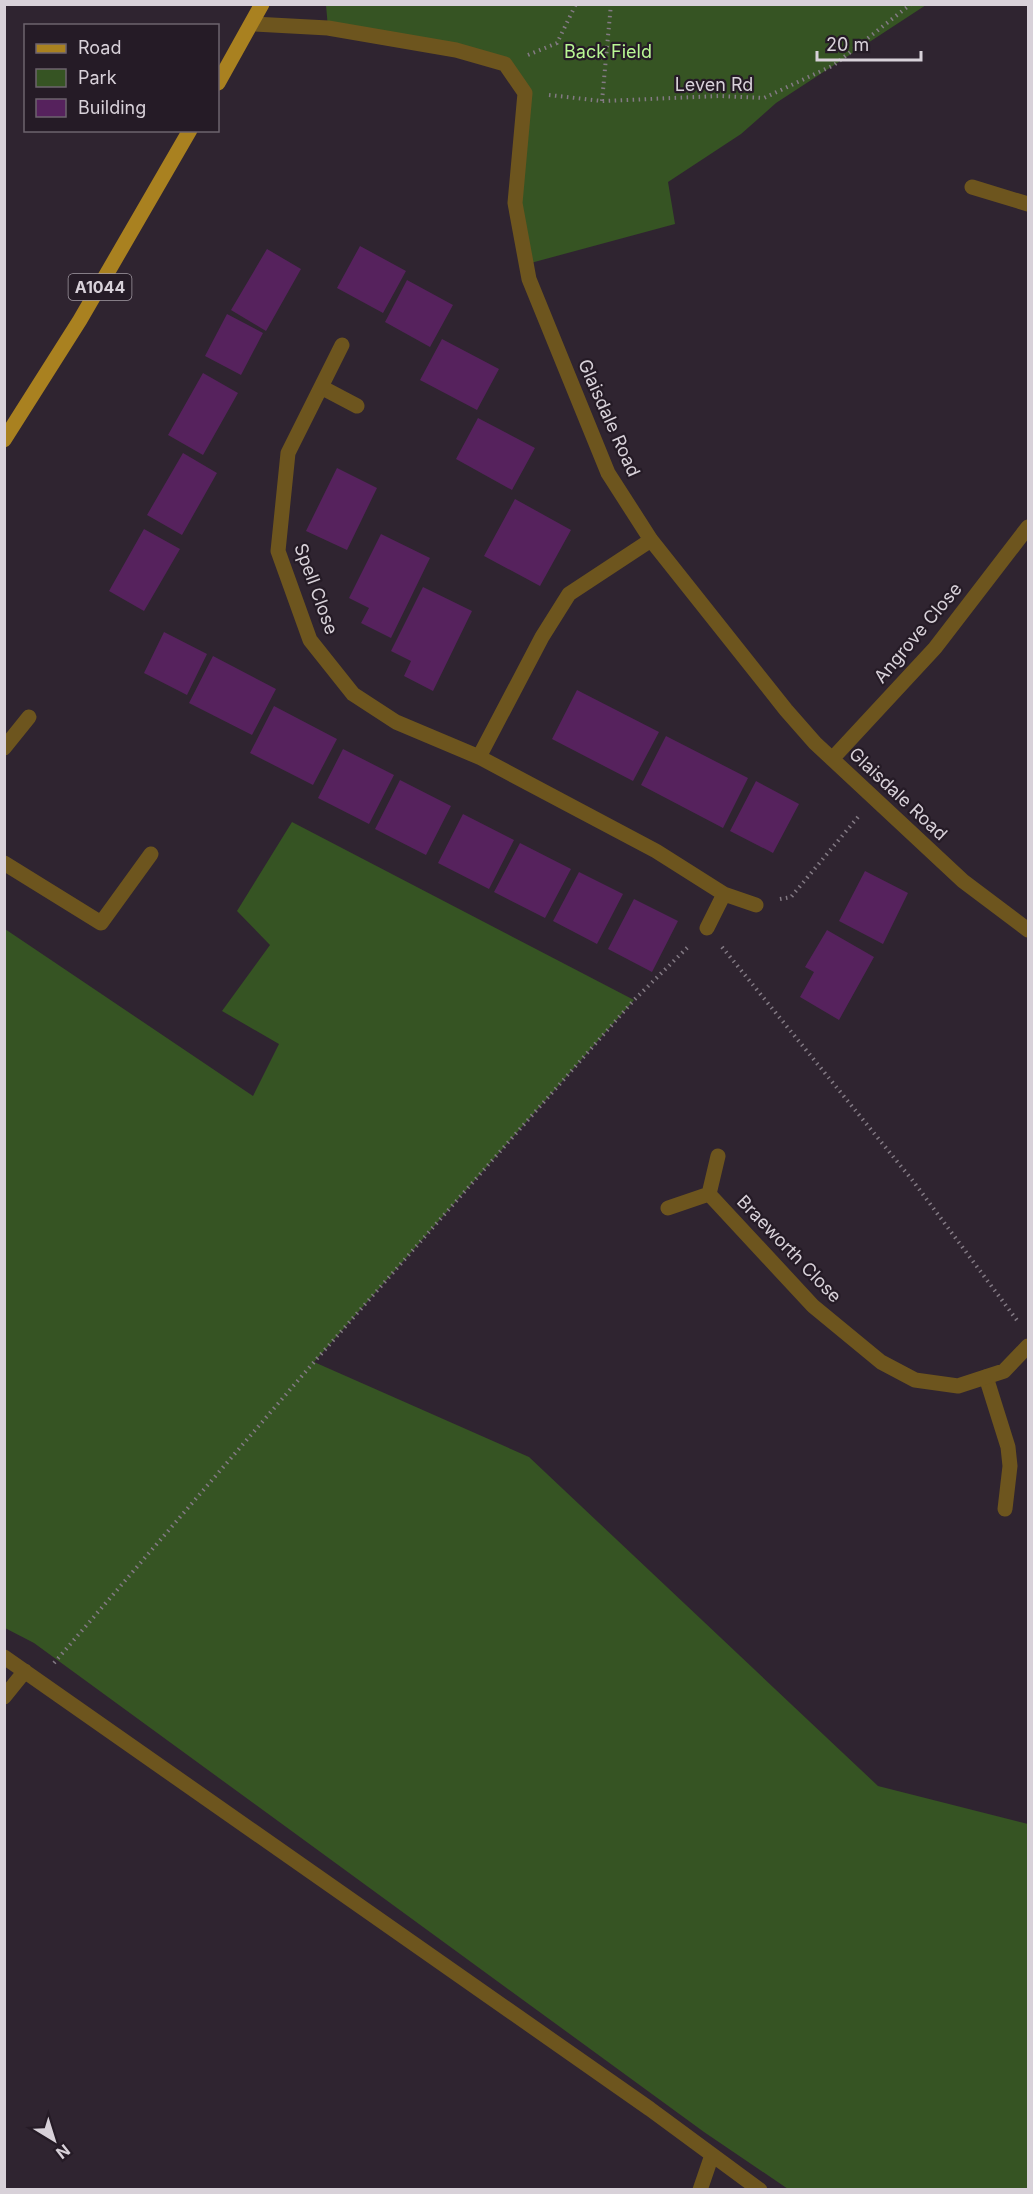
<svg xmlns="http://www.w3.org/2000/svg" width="1033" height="2194" viewBox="0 0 1033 2194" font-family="Inter,sans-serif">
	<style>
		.green { fill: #365423 }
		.building { fill: #56225d }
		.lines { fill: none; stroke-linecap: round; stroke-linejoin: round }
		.path { stroke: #837a84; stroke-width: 4; stroke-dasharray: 1.5 4.5; stroke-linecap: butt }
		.service { stroke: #6d551e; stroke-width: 15 }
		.minor { stroke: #6d551e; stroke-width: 15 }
		.primary { stroke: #a98120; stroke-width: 15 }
		.labels { text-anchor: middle; stroke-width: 4.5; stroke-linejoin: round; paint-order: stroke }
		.shield { fill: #251b26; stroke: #a29aa3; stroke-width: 1.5 }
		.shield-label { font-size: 16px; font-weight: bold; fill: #d8d1d9 }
		.park-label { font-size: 18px; fill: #b9f794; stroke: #251b26 }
		.street-label { font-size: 18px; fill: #d8d1d9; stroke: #251b26 }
	</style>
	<rect width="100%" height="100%" fill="#2f2430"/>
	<path class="green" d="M326,5h600l-150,98 -35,31 -73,48 7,42 -148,40 -12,-61 10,-110 -20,-29 -177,-36z
		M292,822l342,178 -320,362 215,95 349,329 150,38v365h-240l-84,-57 -670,-489 -29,-15v-699l248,167 26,-52 -57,-33 48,-66 -33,-34z"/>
	<path class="building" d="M360,246l46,25 -23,42 -46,-25z
		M267,249l34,20 -35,62 -35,-21z
		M407,280l46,25 -23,42 -45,-25z
		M227,314l36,19 -22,42 -36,-19z
		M442,339l57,30 -22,41 -57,-30z
		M203,373l35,20 -35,62 -35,-20z
		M478,418l57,30 -23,42 -56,-31z
		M183,453l34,20 -35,62 -35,-20z
		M337,468l40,20 -30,62 -41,-19z
		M515,499l56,31 -31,56 -56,-30z
		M144,529l36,20 -36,62 -35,-20z
		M381,534l49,24 -39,80 -30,-15 8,-15 -20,-10z
		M423,587l49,24 -39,80 -29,-15 7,-15 -20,-10z
		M164,632l43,22 -20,41 -43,-22z
		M213,656l63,33 -24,46 -63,-32z
		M577,690l82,42 -26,49 -81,-42z
		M274,706l63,33 -24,46 -63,-32z
		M666,736l82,42 -25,50 -82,-43z
		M343,749l51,26 -25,49 -51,-26z
		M400,780l51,26 -25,49 -51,-26z
		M756,781l43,23 -26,49 -43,-22z
		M463,814l51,26 -25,49 -51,-26z
		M520,843l51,26 -26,49 -51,-26z
		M865,871l43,22 -25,51 -44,-23z
		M579,872l44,22 -26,50 -44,-23z
		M634,899l44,22 -26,51 -44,-23z
		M827,930l47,27 -35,63 -39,-23 14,-25 -9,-5z"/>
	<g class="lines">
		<path class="path" d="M528,55l29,-12 19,-39
			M549,95l53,6 118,-5 44,2 70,-33 77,-61
			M602,101l9,-97
			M780,899l11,-2 67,-80
			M722,947l191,234 106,142
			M54,1663l260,-301 320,-362 55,-54"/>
		<path class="service" d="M4,748l25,-31
			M4,863l97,60 50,-69
			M986,1377l22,70 2,19 -5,43
			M4,1657l646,452 110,81
			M4,1697l21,-26
			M700,2190l12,-35"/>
		<path class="minor" d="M252,24l76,4 128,22 49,14 20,29 -10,110 14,76 79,194 43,67 135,170 29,33 148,138 65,49
			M972,187l56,17
			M321,387l21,-42
			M357,406l-36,-19 -33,66 -10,98 32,89 43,54 43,28 83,35 177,94 68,43 32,11
			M479,757l63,-120 27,-43 82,-54
			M832,759l103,-111 93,-121
			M707,928l17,-34
			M709,1194l104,112 68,56 34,18 43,6 46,-15 24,-25
			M668,1208l41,-14 9,-38"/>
		<path class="primary" d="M218,83l44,-79
			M4,440l76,-120 110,-190"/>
	</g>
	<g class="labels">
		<rect class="shield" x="68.5" y="274" width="63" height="26" rx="4.5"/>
		<g class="shield-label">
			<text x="100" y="293">A1044</text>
		</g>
		<g class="park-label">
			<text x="608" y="58">Back Field</text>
		</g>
		<g class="street-label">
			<text x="714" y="91">Leven Rd</text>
			<text transform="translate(609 418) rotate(66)" y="6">Glaisdale Road</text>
			<text transform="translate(316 589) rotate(70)" y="6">Spell Close</text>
			<text transform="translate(918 633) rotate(-50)" y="6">Angrove Close</text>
			<text transform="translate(898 794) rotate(43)" y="6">Glaisdale Road</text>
			<text transform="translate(789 1249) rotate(46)" y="6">Braeworth Close</text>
		</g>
	</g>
	<rect width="1033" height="2194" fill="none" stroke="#d8d1d9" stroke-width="12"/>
	<rect x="24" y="24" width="195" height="108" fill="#251b26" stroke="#6d646e" stroke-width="1.5"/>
	<rect x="36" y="44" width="30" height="9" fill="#a98120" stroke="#6d646e" stroke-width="1.5"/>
	<text x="78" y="54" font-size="18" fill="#d8d1d9">Road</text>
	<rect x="36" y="69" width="30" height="18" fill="#365423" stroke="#6d646e" stroke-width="1.5"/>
	<text x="78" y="84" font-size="18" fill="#d8d1d9">Park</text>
	<rect x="36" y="99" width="30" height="18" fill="#56225d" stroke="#6d646e" stroke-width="1.5"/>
	<text x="78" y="114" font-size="18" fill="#d8d1d9">Building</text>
	<g transform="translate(54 2140) rotate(142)" stroke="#251b26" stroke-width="4.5" paint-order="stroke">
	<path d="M0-4.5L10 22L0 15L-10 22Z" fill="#d8d1d9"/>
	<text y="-9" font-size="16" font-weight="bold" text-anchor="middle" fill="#d8d1d9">N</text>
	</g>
	<path d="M817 51v9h104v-9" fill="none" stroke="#d8d1d9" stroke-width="3"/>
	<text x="826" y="51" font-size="18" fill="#d8d1d9" stroke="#251b26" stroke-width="4.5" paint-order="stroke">20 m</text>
</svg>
